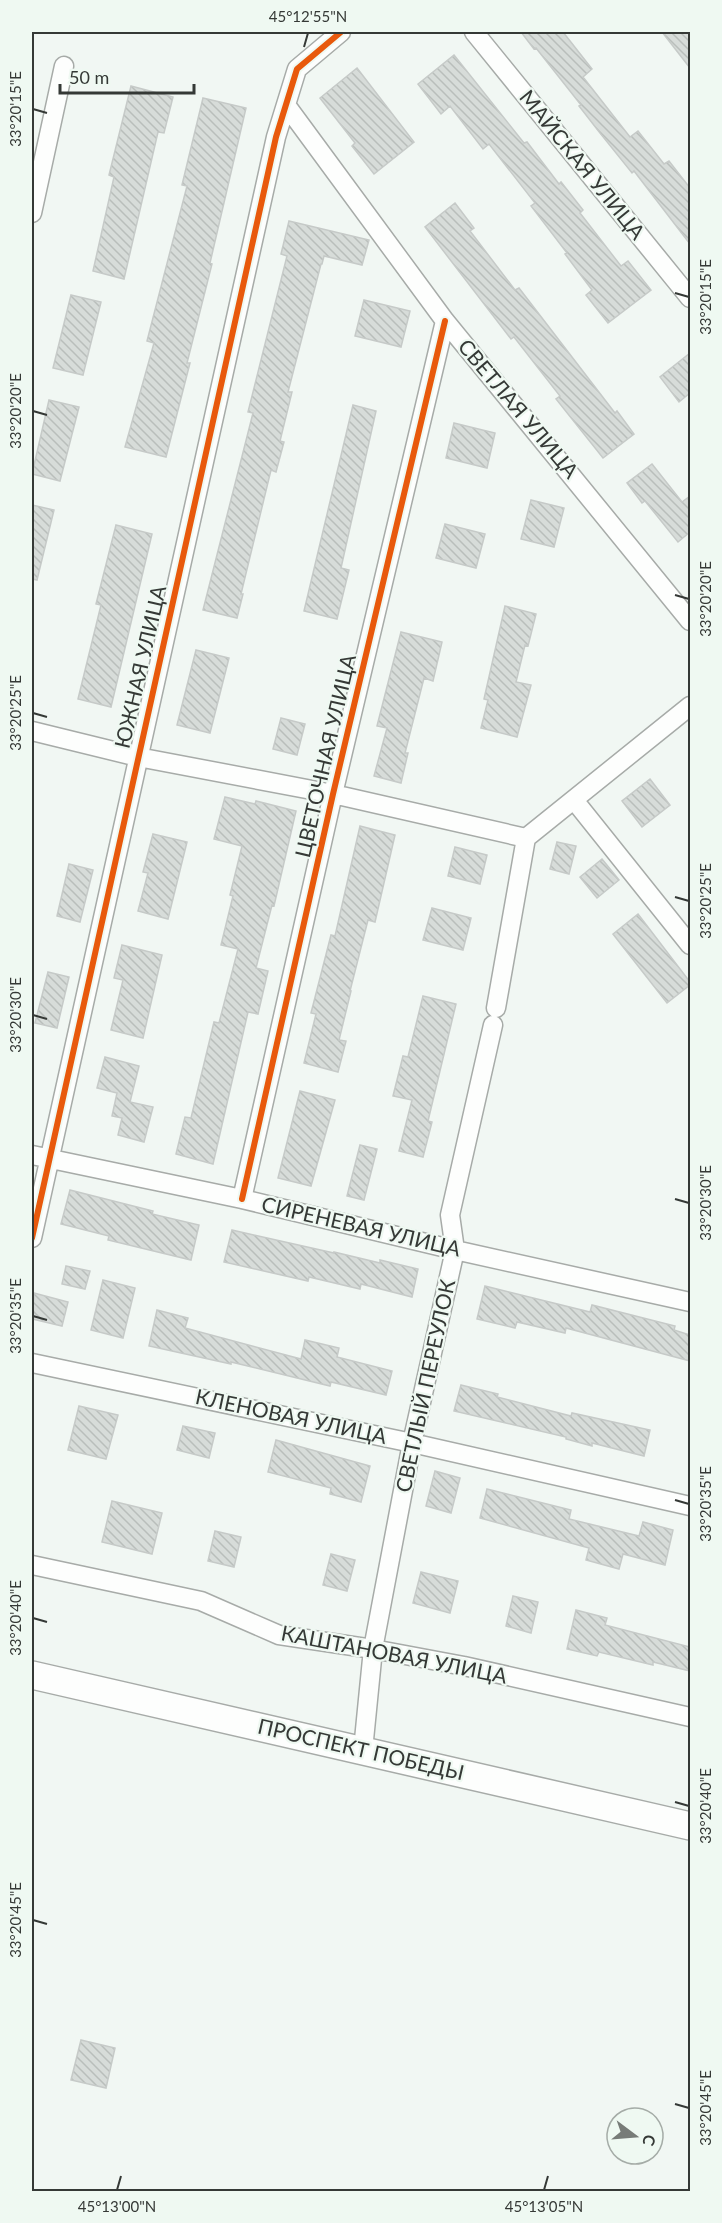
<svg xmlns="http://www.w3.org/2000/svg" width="722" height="2223" viewBox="0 0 722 2223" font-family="Lato,sans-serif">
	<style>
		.building { fill: url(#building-back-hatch); stroke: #c6cac8; stroke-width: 1.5 }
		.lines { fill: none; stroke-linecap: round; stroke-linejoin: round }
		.minor-casing { stroke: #a7aba8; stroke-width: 21 }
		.secondary-casing { stroke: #a7aba8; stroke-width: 30 }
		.minor { stroke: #fdfefd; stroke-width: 18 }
		.secondary { stroke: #fdfefd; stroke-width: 27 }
		.cycleway-casing { stroke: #eff9f2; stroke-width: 10 }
		.cycleway { stroke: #e8590c; stroke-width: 6 }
		.ticks { fill: none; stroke: #353936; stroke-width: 2 }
		.labels { text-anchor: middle; stroke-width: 4.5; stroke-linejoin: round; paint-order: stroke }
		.street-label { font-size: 21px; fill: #353936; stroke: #eff9f2 }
		.neatline { fill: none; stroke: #353936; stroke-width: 2 }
		.ticks-label { font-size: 15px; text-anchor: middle; fill: #353936 }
	</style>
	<defs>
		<pattern id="building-back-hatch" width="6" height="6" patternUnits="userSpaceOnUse" patternTransform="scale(1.5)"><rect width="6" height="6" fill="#d7dcd9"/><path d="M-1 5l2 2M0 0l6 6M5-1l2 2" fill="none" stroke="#b9bebb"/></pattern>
	</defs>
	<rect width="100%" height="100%" fill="#f1f7f3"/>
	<path class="building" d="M521,32h42l29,37 -9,8 47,60 8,-6 26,33 5,-3 21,27v56l-56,-73 -2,2 -32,-40 -21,-27 2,-1 -45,-57 -2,1z
		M662,32h28v36z
		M454,55l70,88 3,-1 32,42 2,-2 22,28 -3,3 41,53 7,-5 23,29 -43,33 -22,-28 6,-5 -27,-36 2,-1 -36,-47 4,-3 -46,-59 -6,5 -33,-43 -9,8 -23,-30z
		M357,68l57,74 -40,32 -22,-28 3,-3 -35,-45z
		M131,86l42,11 -9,36 -6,-1 -34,147 -31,-8 21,-94 -5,-2z
		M203,98l43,10 -36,155 2,1 -25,99h3l-24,94 -41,-10 29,-104 -7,-2 40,-155 -5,-1z
		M455,203l19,25 -4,3 45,59 4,-2 96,125 2,-2 17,23 -31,24 -47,-59 4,-3 -46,-59 -3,2 -86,-112z
		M289,221l80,19 -7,25 -38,-9 -2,8h-1l-33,128h4l-12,49 4,1 -8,30 -5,-2 -30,124h2l-6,24 -34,-8 50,-197 -5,-1 39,-156 -6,-2z
		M71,295l30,7 -18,73 -30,-7z
		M364,300l46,11 -9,36 -46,-11z
		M690,353v40l-11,9 -19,-25z
		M49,400l30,7 -19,74 -28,-7z
		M353,405l23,6 -35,157 8,2 -12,49 -33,-8z
		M454,423l41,10 -8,35 -41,-10z
		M652,464l30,38 8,-6v36l-12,10 -33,-41 -3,2 -15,-20z
		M531,500l33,8 -10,39 -33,-8z
		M32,505l22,5 -17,70 -5,-1z
		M445,524l40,10 -9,34 -40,-10z
		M116,525l36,9 -41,173 -33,-8 23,-94 -5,-1z
		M505,606l31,8 -8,32 -3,-1 -9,37 15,3 -14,52 -36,-9 7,-28 -4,-1z
		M401,632l41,10 -9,39 -9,-3 -19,75h3l-7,30 -27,-7 13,-48 -10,-2z
		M196,650l33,8 -19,75 -33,-8z
		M281,718l24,6 -8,31 -24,-6z
		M650,779l20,26 -28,22 -20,-26z
		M225,797l30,7 1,-3 40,10 -22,95 -2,-1 -16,63 12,3 -10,43 -10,-2 -35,152 -37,-10 9,-37 6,1 23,-96 5,1 19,-74 -17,-4 12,-49 -3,-1 12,-49 -28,-7z
		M360,826l35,9 -20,87 -7,-2 -18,71h1l-12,49 7,1 -8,31 -34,-9 12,-49 -5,-1 20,-78 4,1z
		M153,834l34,8 -19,77 -30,-8 10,-38 -5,-1z
		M557,842l19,4 -7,28 -19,-5z
		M455,847l32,8 -7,29 -32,-8z
		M602,859l17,21 -22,18 -17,-21z
		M69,864l24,6 -13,52 -23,-6z
		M432,908l39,10 -8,32 -40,-10z
		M638,914l52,68v3l-23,18 -54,-69z
		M122,945l40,10 -19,83 -32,-8 12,-50 -9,-2z
		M48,972l21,5 -12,51 -22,-5z
		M423,996l33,8 -28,117 4,1 -9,35 -24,-6 13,-51 -19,-4 10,-40 5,1z
		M105,1057l34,9 -9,36 23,5 -9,35 -26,-7 4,-17 -10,-2 5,-23 -20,-5z
		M300,1091l35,9 -24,86 -33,-8z
		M360,1145l17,4 -13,51 -17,-4z
		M70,1190l83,21 -1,3 47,11 -8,35 -83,-20 1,-4 -48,-12z
		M232,1230l102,23v-1l46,11v-3l38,9 -6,28 -51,-13 -1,5 -51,-12 -1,4 -84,-19z
		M66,1266l24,5 -5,18 -23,-5z
		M103,1280l32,8 -12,50 -32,-8z
		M485,1286l105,26 2,-7 83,21 -1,4 16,5v26l-124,-33 -1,5 -48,-11 -2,6 -38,-9z
		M34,1293l34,9 -6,24 -30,-7z
		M157,1310l31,8 -3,10 116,31 4,-19 34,8 -2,9 55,14 -6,24 -55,-13 -1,4 -99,-24v2l-82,-18z
		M461,1385l37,9 -1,3 74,19 1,-3 78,17 -6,26 -52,-13v3l-26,-7v-2l-112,-26z
		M79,1406l39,9 -12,44 -38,-9z
		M183,1426l32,7 -6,25 -32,-8z
		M276,1440l94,26 -9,36 -31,-8 1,-6 -63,-16z
		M435,1471l25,7 -9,35 -25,-7z
		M487,1489l84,21 -2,9 70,17 4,-14 30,8 -8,35 -42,-11 -4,15 -33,-9 3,-12 -109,-30z
		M112,1501l50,12 -10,41 -50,-12z
		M215,1531l26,6 -7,30 -26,-6z
		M331,1554l24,6 -8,31 -24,-6z
		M421,1572l37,9 -8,32 -37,-10z
		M513,1596l25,6 -7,31 -25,-7z
		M576,1610l31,8 -2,7 85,22v24l-37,-9v3l-54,-13 -2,4 -30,-7z
		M81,2040l34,8 -9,40 -35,-8z"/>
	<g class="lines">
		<g class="minor-casing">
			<path id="minor" d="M474,32l216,266
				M286,105l159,216 245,300
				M32,213l32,-147
				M32,731l106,26 195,37 193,44
				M574,800l116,145
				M496,1008l30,-170 164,-132
				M32,1155l210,44 213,51 235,52
				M242,1199l91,-405 112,-473
				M32,1238l244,-1101 21,-68 44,-37
				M32,1363l380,80 278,63
				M32,1565l169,36 78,34 94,14 91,17 226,51
				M363,1750l10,-101 39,-206 43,-193 -5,-35 43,-190"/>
		</g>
		<g class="secondary-casing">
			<path id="secondary" d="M32,1675l658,151"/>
		</g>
		<use href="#minor" class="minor"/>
		<use href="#secondary" class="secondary"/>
		<g class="cycleway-casing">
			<path id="cycleway" d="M242,1199l91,-405 112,-473
				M32,1238l244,-1101 21,-68 44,-37"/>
		</g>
		<use href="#cycleway" class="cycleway"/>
	</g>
	<path class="ticks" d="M304,47l4,-14M33,109l14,4M675,293l14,4M33,411l14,4M675,595l14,4M33,713l14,4M675,897l14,4M33,1015l14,4M675,1199l14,4M33,1316l14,4M675,1500l14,4M33,1618l14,4M675,1802l14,4M33,1920l14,4M675,2104l14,4M117,2190l4,-14M544,2190l4,-14"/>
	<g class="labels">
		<g class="street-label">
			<text transform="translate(582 165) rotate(51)" y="7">МАЙСКАЯ УЛИЦА</text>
			<text transform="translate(518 409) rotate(50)" y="7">СВЕТЛАЯ УЛИЦА</text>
			<text transform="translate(141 667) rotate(-77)" y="7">ЮЖНАЯ УЛИЦА</text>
			<text transform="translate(326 756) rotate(-77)" y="7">ЦВЕТОЧНАЯ УЛИЦА</text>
			<text transform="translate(361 1227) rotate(13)" y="7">СИРЕНЕВАЯ УЛИЦА</text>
			<text transform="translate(426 1386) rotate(-78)" y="7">СВЕТЛЫЙ ПЕРЕУЛОК</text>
			<text transform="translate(291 1417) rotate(12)" y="7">КЛЕНОВАЯ УЛИЦА</text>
			<text transform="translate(394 1655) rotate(11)" y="7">КАШТАНОВАЯ УЛИЦА</text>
			<text transform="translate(361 1750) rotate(13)" y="7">ПРОСПЕКТ ПОБЕДЫ</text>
		</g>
	</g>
	<rect width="722" height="2223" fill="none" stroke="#eff9f2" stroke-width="66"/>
	<g transform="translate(635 2136) rotate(106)"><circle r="28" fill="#eff9f2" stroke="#a5aca7" stroke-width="1.5"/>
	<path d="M0-4.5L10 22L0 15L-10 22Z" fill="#777c78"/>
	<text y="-9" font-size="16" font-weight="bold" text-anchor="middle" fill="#353936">С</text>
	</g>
	<path d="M60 84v9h134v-9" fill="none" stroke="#353936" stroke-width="3"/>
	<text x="69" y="84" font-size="18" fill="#353936" stroke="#eff9f2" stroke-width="4.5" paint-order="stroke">50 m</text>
	<rect x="33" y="33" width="656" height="2157" class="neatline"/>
	<g class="ticks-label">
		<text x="308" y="22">45°12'55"N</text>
		<text transform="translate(16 109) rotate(-90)" y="5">33°20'15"E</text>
		<text transform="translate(706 297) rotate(-90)" y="5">33°20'15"E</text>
		<text transform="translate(16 411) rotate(-90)" y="5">33°20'20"E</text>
		<text transform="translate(706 599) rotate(-90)" y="5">33°20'20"E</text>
		<text transform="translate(16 713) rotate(-90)" y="5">33°20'25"E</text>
		<text transform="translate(706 901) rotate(-90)" y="5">33°20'25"E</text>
		<text transform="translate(16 1015) rotate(-90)" y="5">33°20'30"E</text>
		<text transform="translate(706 1203) rotate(-90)" y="5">33°20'30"E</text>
		<text transform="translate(16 1316) rotate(-90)" y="5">33°20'35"E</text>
		<text transform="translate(706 1504) rotate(-90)" y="5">33°20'35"E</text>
		<text transform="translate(16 1618) rotate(-90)" y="5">33°20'40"E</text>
		<text transform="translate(706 1806) rotate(-90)" y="5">33°20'40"E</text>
		<text transform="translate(16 1920) rotate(-90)" y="5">33°20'45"E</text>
		<text transform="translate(706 2108) rotate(-90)" y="5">33°20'45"E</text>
		<text x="117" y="2212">45°13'00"N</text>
		<text x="544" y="2212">45°13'05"N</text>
	</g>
</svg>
